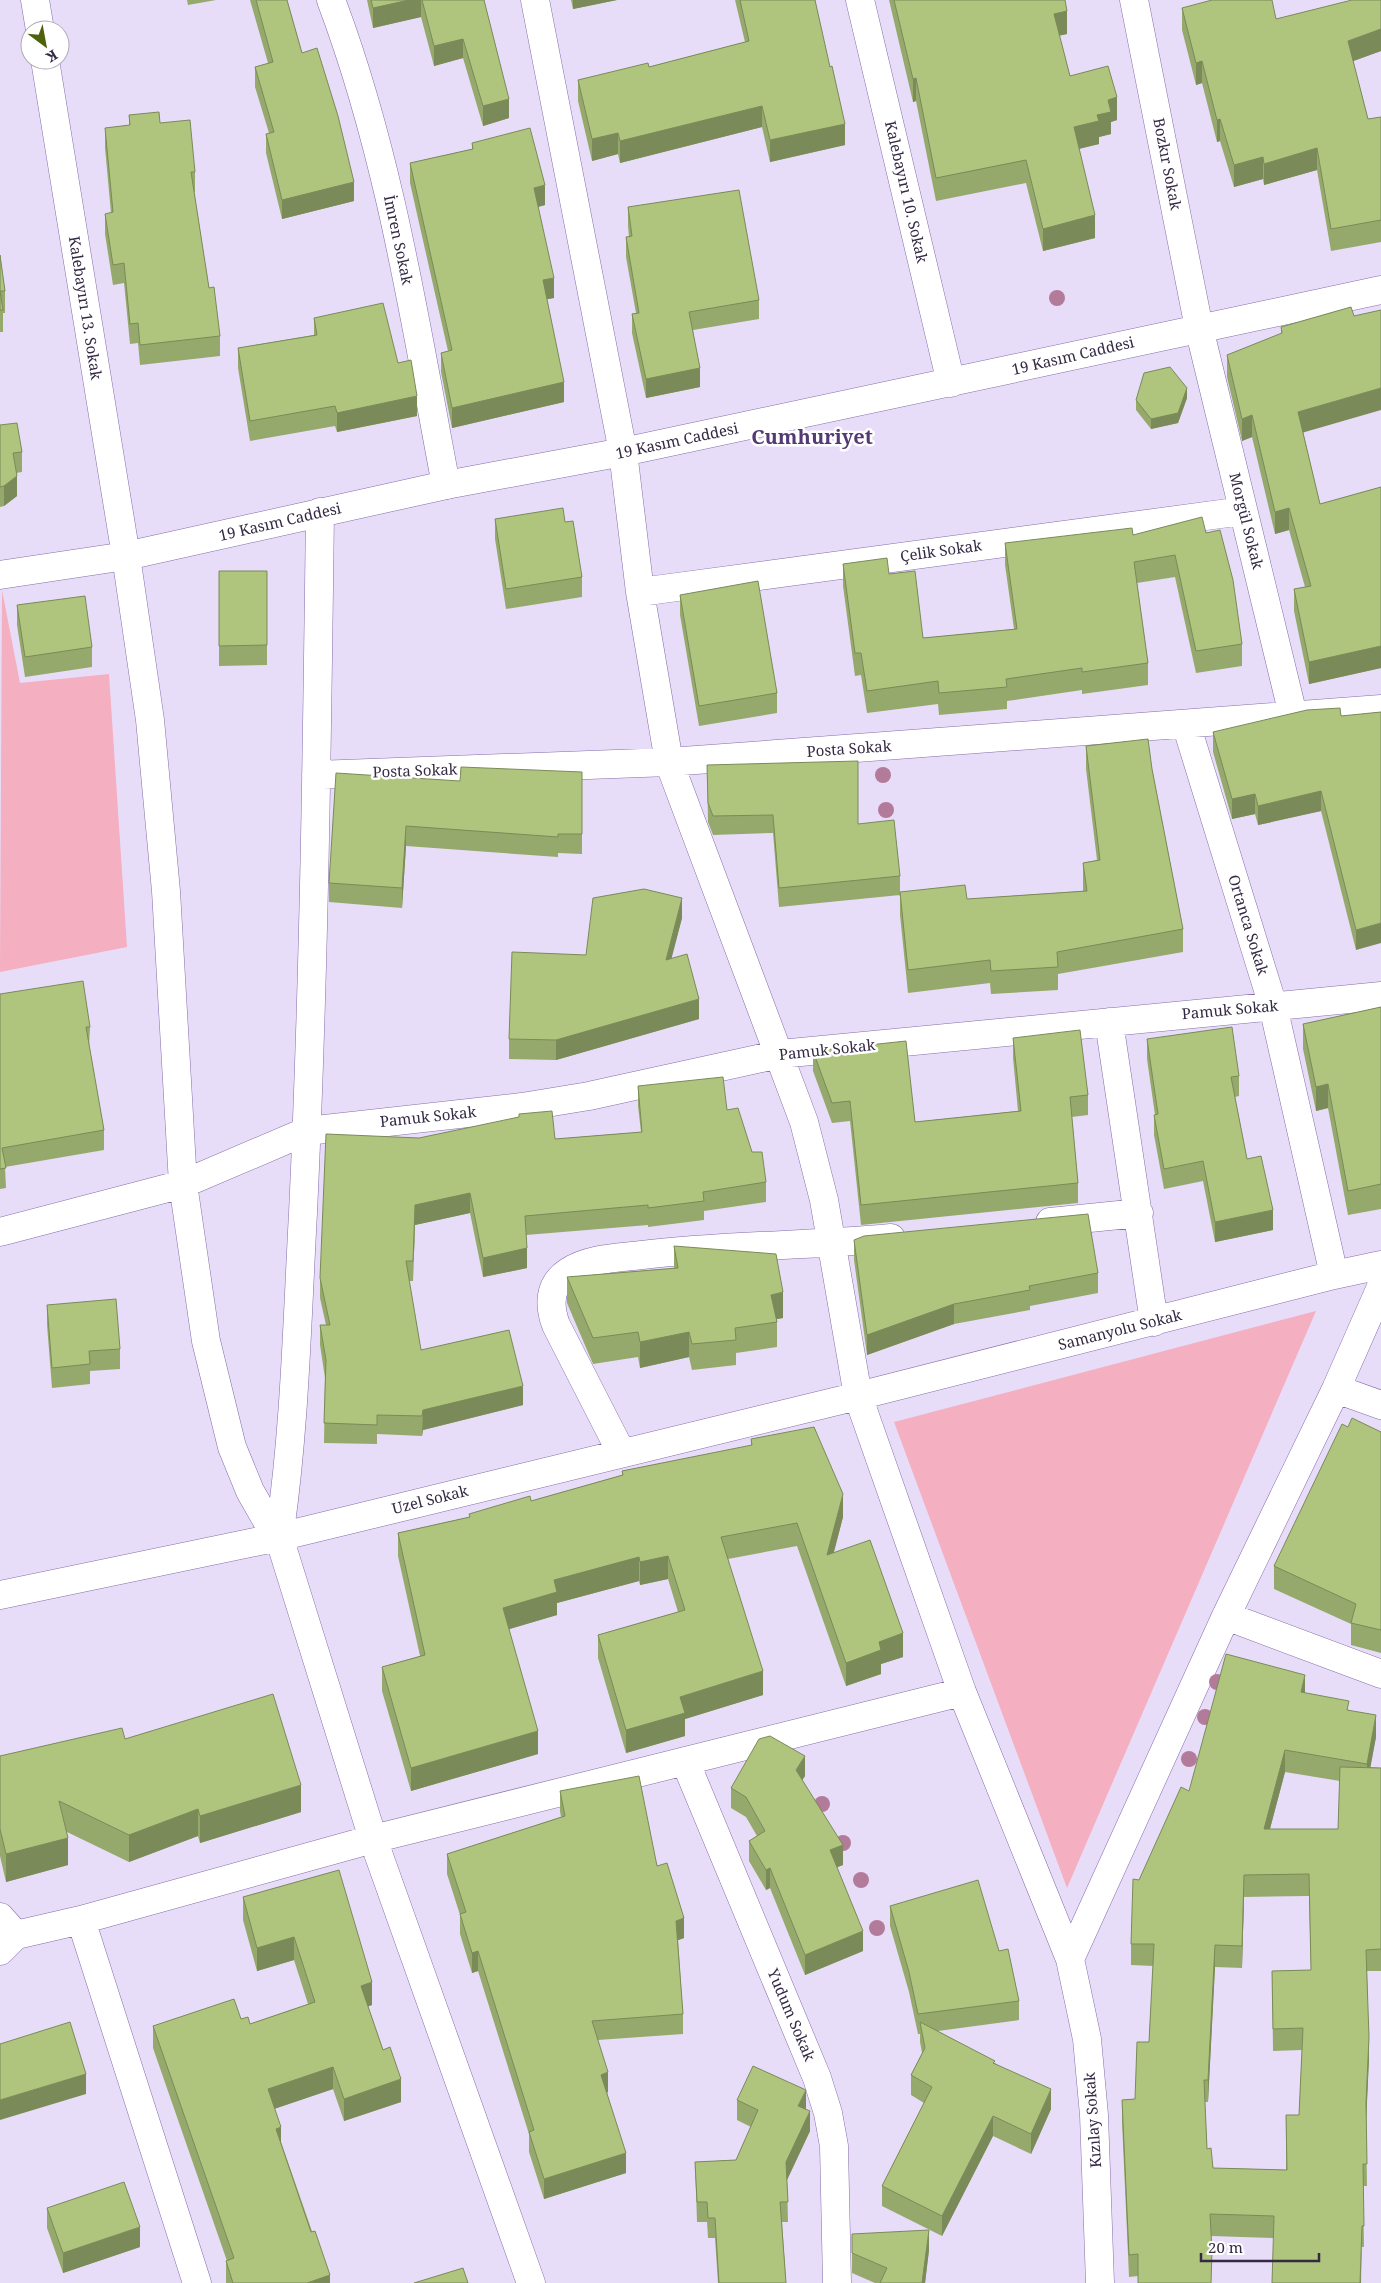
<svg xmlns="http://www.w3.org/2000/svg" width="1381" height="2283" viewBox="0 0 1381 2283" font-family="'Noto Serif',serif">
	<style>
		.green { fill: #f4afc0 }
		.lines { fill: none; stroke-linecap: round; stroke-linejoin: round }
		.minor-casing { stroke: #866caa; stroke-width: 29 }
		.tertiary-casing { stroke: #866caa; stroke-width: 29 }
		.minor { stroke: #fff; stroke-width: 28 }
		.tertiary { stroke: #fff; stroke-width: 28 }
		.tree { fill: #b27b99 }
		.wall { fill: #96a96c; fill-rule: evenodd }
		.shaded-wall { fill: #7a8a58 }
		.building { fill: #afc57e; stroke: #7a8a58; fill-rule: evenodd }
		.labels { text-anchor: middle; stroke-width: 5; stroke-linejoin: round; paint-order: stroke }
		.street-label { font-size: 15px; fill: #352a44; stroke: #fff }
		.district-label { font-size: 20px; font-weight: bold; fill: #533a73; stroke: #fff }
	</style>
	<rect width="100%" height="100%" fill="#e8ddf9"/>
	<path class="green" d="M2,590l18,93 89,-9 18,273 -127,25z
		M1316,1311l-249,577 -173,-466z"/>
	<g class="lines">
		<g class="minor-casing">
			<path id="minor" d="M35,0l5,30
				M331,0c59,156 84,322 115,485
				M535,0l88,452 17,140 29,170 135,360 20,78 34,196 104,296 108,267 17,80 7,76 6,168
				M860,0l91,383
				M1134,0l65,328 94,387
				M45,60l81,496 24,164 16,171 17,293 23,157 26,106 18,44 16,28 13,18 94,302 158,444
				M640,592l603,-81
				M1186,724l87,282 61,269
				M316,775l353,-13 712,-53
				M1109,1022l45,300
				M1050,1222l89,-9
				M0,1232l183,-48 124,-53 215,-24 67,-11 191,-42 601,-58
				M1336,1389l45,16
				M621,1452l-65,-127c-7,-19 -8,-40 12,-53 21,-14 50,-14 74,-17 82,-10 166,-9 249,-17
				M279,1537c16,-107 18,-216 24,-324 11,-233 14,-467 17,-701
				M0,1595l279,-58 579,-141 476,-121 47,-10
				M1226,1616l155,58
				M685,1761l132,317 11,35 6,33 3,137
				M0,1917l16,18
				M81,1920l116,363
				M0,1951l16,-16 65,-15 292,-81 589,-147
				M1070,1959l156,-343 110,-227 45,-102"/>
		</g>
		<g class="tertiary-casing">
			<path id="tertiary" d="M0,575l126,-19 320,-71 177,-33 758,-162"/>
		</g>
		<use href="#minor" class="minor"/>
		<use href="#tertiary" class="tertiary"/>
	</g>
	<g class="tree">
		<circle cx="1057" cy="298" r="8"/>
		<circle cx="883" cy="775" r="8"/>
		<circle cx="886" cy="810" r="8"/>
		<circle cx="1217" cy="1682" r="8"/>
		<circle cx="1205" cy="1717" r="8"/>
		<circle cx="1189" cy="1759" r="8"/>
		<circle cx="822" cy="1804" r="8"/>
		<circle cx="843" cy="1843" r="8"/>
		<circle cx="861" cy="1880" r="8"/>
		<circle cx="877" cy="1928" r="8"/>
	</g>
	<path class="wall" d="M187,0h29l-28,5z
		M250,0h37l15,53 52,148 -72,18 -16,-66v-19l3,-1 -14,-46v-20l13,-4z
		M367,0h117l25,118 -26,8 -20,-68 -29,8 -13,-49 -48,11z
		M571,0h46l-44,9z
		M735,0h80l30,145 -75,17 -8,-35 -142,36 -2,-9 -26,7 -14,-60v-21l71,-13 96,-25z
		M889,0h176l2,34 -8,1 11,41 47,44 -6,2v12l-12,3v7l-20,5 16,89 -52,13 -17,-68 -90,18 -20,-100 -3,1z
		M1381,0v51l-28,10 15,58 13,-2v125l-50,9 -14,-81 -53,15 -1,-6 -29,8 -14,-46 -3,1 -15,-59 -6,2 -14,-55v-22l94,11z
		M129,115l31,8 35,49v20h-1l15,96 11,48v20l-80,9 -2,-22 -8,1 -6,-61 -11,2 -8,-51v-20l6,-1 -6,-65v-20l24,-2z
		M472,143l73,62 -7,2 16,91 -7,1 17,103 -112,26 -11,-56v-19l7,-2 -38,-168v-20l62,-14z
		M628,207l131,93v19l-66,11 7,57 -54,11 -14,-65v-19l4,-1 -10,-56v-20h3l-1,-11z
		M0,255l5,36v22h-2v19h-3z
		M1351,307l-48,125 17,72 61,-17v181l-72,16 -15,-73v-22l11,-2 -16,-57 -14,4 -23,-97 -10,4 -15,-64v-22l54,-21v-7z
		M314,318l84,45 19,53 -80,16 -2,-6 -85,15 -12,-73v-20l76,-13z
		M1187,398l-9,25 -27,6 -15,-19v-10z
		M0,425l22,27v20l-6,1 1,23 -13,10 -4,1z
		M495,519l70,3 17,55v20l-76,12 -11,-70z
		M1206,533l36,111v22l-46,7 -21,-96 -38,6 11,80v22l-66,9v-4l-75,11v8l-68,6 -1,-11 -71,9 -6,-38 -6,1 -12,-90v-22l46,10 34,64 91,-9 -9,-64v-22l128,-8z
		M219,571h48v94l-48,1z
		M680,595l97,98v20l-78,13 -19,-111z
		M17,605l75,42v20l-67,10 -8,-52z
		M1381,712l-25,238 -35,-139 -63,14 -3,-11 -23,5 -19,-67v-20l128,-16z
		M1086,746l66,23 31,160v23l-125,22v16l-67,4 -1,-11 -82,10 -8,-78v-23l67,7 116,-8v-28l14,-3 -11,-91z
		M707,765l151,59 42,52v19l-121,12 -6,-74 -60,2 -5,-13z
		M582,772v82l-24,-1v4l-152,-11 -4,62 -73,-6v-19l131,-102z
		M682,918l-11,40 28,61 -143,41 -47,-1v-20l77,-84z
		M0,994l90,33 -1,20 15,83v20l-99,17 1,21 -6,1z
		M1381,1007v202l-33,6 -20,-107 -12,3 -13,-62v-25z
		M1013,1038l75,57v20l-16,2 6,66v20l-217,22 -11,-104 -18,2 -19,-52v-20l102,71 103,-11 -5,-53z
		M1147,1039l92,37v20l-4,1 12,62 26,71 -58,12 -12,-61 -39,8 -10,-54v-20h1l-8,-56z
		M638,1086l89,24 25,42 14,30v20l-62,9v9l-56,7v-2l-122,10 1,33 -44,9 -13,-64 -55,12 -2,56h-4l12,69 102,55 -100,25 -1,6 -45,-2v10l-53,-1 1,-65 -5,-33v-20h6l-6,-27v-20l99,-140 136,1 86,-7 -3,-26z
		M854,1240l244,33v20l-68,13v4l-76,14 -87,31 -13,-95z
		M674,1246l109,72 -6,1v28l-41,6v12l-44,5 -3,-13 -49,11 -2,-11 -45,7 -26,-61v-26l107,-9z
		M47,1305l73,44v20l-30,2v13l-38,4 -5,-63z
		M1348,1427l33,5v221l-30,-8v-21l-77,-35v-23z
		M751,1439l92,78 -9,35 69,105 -22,7v10l-35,12 -49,-140 -69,13 35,136 -78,24v17l-59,17 -28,-95v-23l80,-23 -10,-33 -28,6 -1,-4 -82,22v12l-48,14 29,125 -127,37 -29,-100v-24l38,-11 -22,-100v-23l71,-16v-3l62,-13 91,-26v-4l129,-25z
		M1305,1693l44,17 27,27 -6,30 11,1v203h-14l2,87 -3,61 1,67h-4l1,61 -91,-9 -62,-2 -73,40 -9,1 -7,-155v-22l13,-1 14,-57 4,-76 -22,-1v-21l8,-64 50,-89zM1285,1772l55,9 -2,48h-68zM1309,1896l2,74 -39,1 1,80 29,-1 -3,65h-13v55l-73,-2 -6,-19 -2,-47h3l7,-135 27,1 2,-71z
		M125,1739l176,73 -101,31 -2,-7 -69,26 -62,-30 1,33 -62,17 -6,-26v-100z
		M805,1776l-3,4 41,85 -6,2 26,84 -58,24 -35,-87 -4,2 -17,-29v-20l8,-5 -11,-19 -15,-9v-20z
		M560,1791l97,75 27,72 -6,2 5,74v20l-85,6 10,52 -1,1 19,80 -82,26 -15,-47v-18l-51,-163 -6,2 -12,-39v-19l-13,-41v-20l114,-37 -1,-6z
		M339,1870l33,135 -4,1 33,96 -57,19 -11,-32 -59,20 7,33 49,141h-104v-22h1l-74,-213v-22l88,-7 9,5 58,-20 -14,-44 -37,11 -14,-51v-23z
		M890,1906l109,45 20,50v19l-81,11 57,32 56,46 -20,45 -38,-18 -51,100 -60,-30v-20l42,-83 -13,-8v-20l11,-22 -2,-11v-8h-2l-9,-42 -19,-66z
		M737,2100l69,9 4,22 -23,49 1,42h-6l4,61h-68l-3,-45h-7l-1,-16h-10l-2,-60 41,-2 15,-33 -14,-7z
		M47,2208l93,39 -77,26 -16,-45z
		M852,2234l77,16 -4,33h-50l-23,-10z"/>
	<path class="shaded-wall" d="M409,0h12v17l-48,11v-20z
		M573,0h44l-44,9z
		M1067,11v23l-13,3v-23z
		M1381,29v22l-33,12v-22z
		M463,39v19l-29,8v-20z
		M1202,61v22l-6,2v-22z
		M916,78v23l-3,1v-23z
		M1117,97v23l-6,2v12l-12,3v7l-25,6v-23l23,-12 11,-15z
		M509,99v19l-26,8v-20z
		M762,106v21l-142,36v-22z
		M1220,119v22l-3,1v-22z
		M845,124v21l-75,17v-22z
		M618,133v21l-26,7v-22z
		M1317,148v22l-53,15v-21z
		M1263,157v22l-29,8v-22z
		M354,182v19l-72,18v-19z
		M545,185v20l-11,3v-20z
		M1095,215v23l-52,13v-22z
		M554,278v20l-11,2v-20z
		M700,368v19l-54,11v-19z
		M564,382v20l-112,26v-20z
		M1187,388v10l-9,25 -27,6v-10z
		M1381,388v22l-83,24v-22z
		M417,396v20l-80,16v-19z
		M1252,415v22l-10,4v-22z
		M17,476v20l-13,10v-20z
		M1289,508v22l-14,4v-22z
		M1381,646v22l-72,16v-22z
		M1321,791v20l-63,14v-19z
		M1255,794v20l-23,5v-20z
		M406,826v20l-4,62v-20z
		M682,898v20l-16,62v-20z
		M1381,923v20l-25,7v-20z
		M699,999v20l-143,41v-20z
		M1328,1084v24l-12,3v-24z
		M470,1193v20l-55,12 -2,56 2,-76z
		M1273,1210v20l-58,12v-20z
		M527,1248v20l-44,9v-19z
		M783,1292v26l-12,2v-25z
		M954,1304v20l-87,31v-20z
		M689,1332v25l-49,11v-26z
		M523,1386v19l-100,25 -1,6 1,-26z
		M843,1494v23l-16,61v-23z
		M668,1556v23l-28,6v-23z
		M639,1557v24l-82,22v12l-54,16v-23l51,-28z
		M903,1633v24l-22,7v10l-35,12v-23l33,-21z
		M763,1671v24l-78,24v17l-59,17v-23l54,-33z
		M1305,1675v22l-4,-5z
		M1376,1715v22l-9,49v-22z
		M538,1731v23l-127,37v-23z
		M1285,1750v22l-21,79v-22z
		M805,1756v20l-9,14v-20z
		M301,1785v27l-101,31v-27z
		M198,1809v27l-69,26v-27z
		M68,1838v27l-62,17v-28z
		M843,1845v20l-13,5v-20z
		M770,1868v20l-4,2v-20z
		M1244,1875v22l-2,71v-22z
		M684,1918v20l-8,3v-20z
		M863,1931v20l-58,24v-20z
		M294,1937v23l-37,11v-23z
		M1215,1945v22l-7,135v-22z
		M478,1951v20l-6,2v-20z
		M372,1982v23l-11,4v-23z
		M1369,2037v21l-3,67v-22z
		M333,2067v22l-65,22v-22z
		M608,2072v20l-7,3v-20z
		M86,2074v20l-86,26v-20z
		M401,2079v23l-57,19v-22z
		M1051,2089v20l-20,45v-20z
		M806,2090v20l-8,-4z
		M810,2111v20l-24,51v-20z
		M993,2116v20l-51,100v-20z
		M281,2127v23l-5,-21z
		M626,2153v20l-82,26v-20z
		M1362,2226l-1,57h-1z
		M140,2227v20l-77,26v-20z
		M929,2230v20l-4,33h-3z
		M330,2275v8h-23z"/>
	<path class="building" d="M256,0h31l15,53 15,-5 21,68 16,66 -72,18 -16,-66 8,-2 -19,-65 18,-5z
		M371,0h38l-36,8z
		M422,0h62l25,99 -26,7 -20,-67 -29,7z
		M740,0h75l15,67 2,-1 13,58 -75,16 -8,-34 -142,35 -2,-8 -26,6 -14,-59 70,-17 1,4 100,-26z
		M894,0h171l2,11 -13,3 16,62 38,-10 9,31 -9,3 3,12 -14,3 2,6 -25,6 21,88 -52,14 -17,-69 -90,18 -20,-100 -3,1z
		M1212,0h60l4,19 76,-19h29v29l-33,12 20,78 13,-2v103l-50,9 -14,-81 -53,16 -1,-7 -29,8 -14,-46 -3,1 -15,-59 -6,2 -14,-55z
		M159,112l1,11 30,-3 5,52h-4l18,116 5,-1 6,49 -80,9 -2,-22 -8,1 -6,-61 -11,2 -8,-51 8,-2 -8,-84 25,-3 -1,-10z
		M530,128l15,57 -11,3 20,90 -11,2 21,102 -112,26 -11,-55 11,-3 -42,-187 63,-14 -1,-6z
		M739,190l20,110 -70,12 11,56 -54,11 -14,-65 7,-1 -13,-76 6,-1 -4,-29z
		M0,255l5,36h-5l3,19h-3z
		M383,303l15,60 13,-3 6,36 -80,17 -2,-7 -85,15 -12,-73 79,-13 -3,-17z
		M1351,307l3,9 27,-6v78l-83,24 22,92 61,-17v159l-72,16 -15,-73 17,-3 -22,-78 -14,4 -23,-97 -10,4 -15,-64 55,-22 -1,-6z
		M1170,367l17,21 -9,25 -27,6 -15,-19 8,-27z
		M17,423l5,29 -9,1 4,23 -13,10 -4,1v-62z
		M563,508l2,14 8,-1 9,56 -76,12 -11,-70z
		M1202,517l4,16 14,-3 13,50 9,64 -46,7 -21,-96 -41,7 14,101 -66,9v-4l-76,11 1,8 -68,6 -1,-12 -71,10 -6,-38h-6l-12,-89 44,-6 2,16 26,-3 8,67 94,-9 -12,-86 127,-15 1,7z
		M219,571h48v74l-48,1z
		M758,581l19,112 -78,13 -19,-111z
		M85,596l7,51 -67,10 -8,-52z
		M1340,708l1,8 40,-4v211l-25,7 -35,-139 -63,15 -3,-12 -23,5 -19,-67 94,-22z
		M1148,739l4,30 31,160 -126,23 1,15 -67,4 -1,-11 -82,10 -8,-78 65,-7 2,14 120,-8 -4,-28 17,-3 -14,-114z
		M858,761v63l36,-4 6,56 -121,12 -6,-73 -60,1 -5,-13 -1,-38z
		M461,767l121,5v62h-24v3l-152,-11 -4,62 -73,-5 7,-110 124,8z
		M644,889l38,9 -16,62 21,-6 12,45 -143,41 -47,-1 3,-87 74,3 7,-57z
		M83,981l7,46h-4l18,103 -102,18 4,20 -6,1v-175z
		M1381,1007v177l-33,7 -20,-107 -12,3 -13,-63z
		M1232,1027l7,49 -8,1 16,82 14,-3 12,54 -58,12 -12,-61 -39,8 -10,-54 4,-1 -11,-75z
		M1080,1030l8,65 -18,2 8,86 -217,22 -11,-104 -18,2 -19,-52 93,-10 9,81 106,-11 -8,-73z
		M723,1077l4,33 11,-2 14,44h10l4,30 -63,10 1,9 -56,7v-3l-123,11 2,32 -44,10 -13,-65 -55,12 -2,56h-7l15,89 88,-20 14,56 -100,24 -1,6 -45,-1v10l-53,-2 2,-63 -6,-35h10l-10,-47 6,-144 93,4 100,-21v-3l33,-3 3,28 87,-7 -4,-46z
		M1088,1214l10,59 -69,13 1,4 -76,14 -87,31 -13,-95 10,-4z
		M674,1246l102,8 7,38 -12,3 6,27 -42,6 1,12 -44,4 -3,-12 -49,10 -2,-10 -45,6 -26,-61 111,-9z
		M116,1299l4,50 -31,2 1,13 -38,4 -5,-63z
		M1352,1418l29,14v198l-30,-7 5,-19 -82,-38 68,-142 6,3z
		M814,1427l29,67 -16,61 43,-15 33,93 -24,9 2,8 -35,13 -49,-140 -76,14 42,134 -83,26 5,16 -59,17 -28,-95 87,-25 -17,-54 -28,6 -1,-5 -85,23 3,12 -54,16 35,123 -127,37 -29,-101 43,-12 -27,-122 72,-16 -1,-3 61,-18 1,5 92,-26 -1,-4 130,-26 -1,-6z
		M1226,1654l79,21 -4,17 48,9 -2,9 29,5 -9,49 -82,-14 -21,79h74l2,-62 41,1v181l-15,1 3,87 -3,66 1,61h-4l1,62h-2l-2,57h-88l2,-67 -64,-2 2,37 -1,32h-73v-29l-9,1 -7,-155 13,-1 2,-57h12l5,-98h-23l2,-65 6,1 42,-93 8,4zM1309,1874l2,96 -39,1 1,58 30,-1 -4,87h-13l1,55 -74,-2 -2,-20 -4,1 -3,-69h4l7,-135 27,1 2,-71z
		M273,1694l28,91 -101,31 -2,-7 -69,26 -70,-34 9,37 -62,16 -6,-25v-73l122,-28 3,11z
		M770,1736l35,20 -9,14 47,75 -13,5 33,81 -58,24 -35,-87 -4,2 -17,-29 16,-10 -19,-34 -15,-9 28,-49z
		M639,1776l18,90 10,-3 17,55 -8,3 7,93 -91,7 16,51 -7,3 25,78 -82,26 -15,-47 5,-2 -56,-179 -6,2 -12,-39 6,-2 -19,-58 118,-38 -5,-25z
		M339,1870l33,112 -11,4 22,64 7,-3 11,32 -57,20 -11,-32 -65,22 13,38 -5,2 35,103 4,-1 15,44 -23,8h-74l-7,-22 8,-3 -81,-232 81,-27 7,20 7,-2 2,7 65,-22 -21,-65 -37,11 -14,-51z
		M978,1880l21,71 9,-2 11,52 -101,13 -9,-42 -19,-66z
		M70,2022l16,52 -86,26v-56z
		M920,2022l75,39 -2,2 58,26 -20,45 -38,-18 -51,100 -60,-30 50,-99 -21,-12 14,-27z
		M753,2066l53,24 -8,16 12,5 -24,51 2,40h-8l6,81h-67l-4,-65h-7l-1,-16h-10l-2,-40 41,-2 22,-50 -21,-10z
		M124,2182l16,45 -77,26 -16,-45z
		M929,2230l-7,53h-42l7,-15 -35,-15v-19z
		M463,2268l5,15h-54z"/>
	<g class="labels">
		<g class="street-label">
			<text transform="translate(1167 164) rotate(79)" y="5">Bozkır Sokak</text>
			<text transform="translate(906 192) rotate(77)" y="5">Kalebayırı 10. Sokak</text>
			<text transform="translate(398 240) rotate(78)" y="5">İmren Sokak</text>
			<text transform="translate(85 308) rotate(81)" y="5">Kalebayırı 13. Sokak</text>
			<text transform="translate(1073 356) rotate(-13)" y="5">19 Kasım Caddesi</text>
			<text transform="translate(677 441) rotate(-12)" y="5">19 Kasım Caddesi</text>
			<text transform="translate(1246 521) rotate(76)" y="5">Morgül Sokak</text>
			<text transform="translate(280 522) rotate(-13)" y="5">19 Kasım Caddesi</text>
			<text transform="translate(941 551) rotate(-8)" y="5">Çelik Sokak</text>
			<text transform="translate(849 749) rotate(-4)" y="5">Posta Sokak</text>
			<text transform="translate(415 771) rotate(-2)" y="5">Posta Sokak</text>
			<text transform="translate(1248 925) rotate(73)" y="5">Ortanca Sokak</text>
			<text transform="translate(1230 1010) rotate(-5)" y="5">Pamuk Sokak</text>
			<text transform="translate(827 1050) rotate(-6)" y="5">Pamuk Sokak</text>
			<text transform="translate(428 1117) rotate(-6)" y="5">Pamuk Sokak</text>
			<text transform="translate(1120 1330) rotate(-14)" y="5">Samanyolu Sokak</text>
			<text transform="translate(430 1500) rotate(-14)" y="5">Uzel Sokak</text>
			<text transform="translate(791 2015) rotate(67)" y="5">Yudum Sokak</text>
			<text transform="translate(1093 2120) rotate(-94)" y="5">Kızılay Sokak</text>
		</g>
		<g class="district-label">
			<text x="812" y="444">Cumhuriyet</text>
		</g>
	</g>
	<g transform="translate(45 45) rotate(148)"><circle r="24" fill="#ffffff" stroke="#aeaab4"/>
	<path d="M0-4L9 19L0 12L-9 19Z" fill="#4e620b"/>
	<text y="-8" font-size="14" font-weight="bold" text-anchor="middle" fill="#352a44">K</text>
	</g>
	<path d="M1201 2253v8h118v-8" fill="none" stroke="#352a44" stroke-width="2.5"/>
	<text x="1208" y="2253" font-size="15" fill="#352a44" stroke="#ffffff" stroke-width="4" paint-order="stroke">20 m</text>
</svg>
